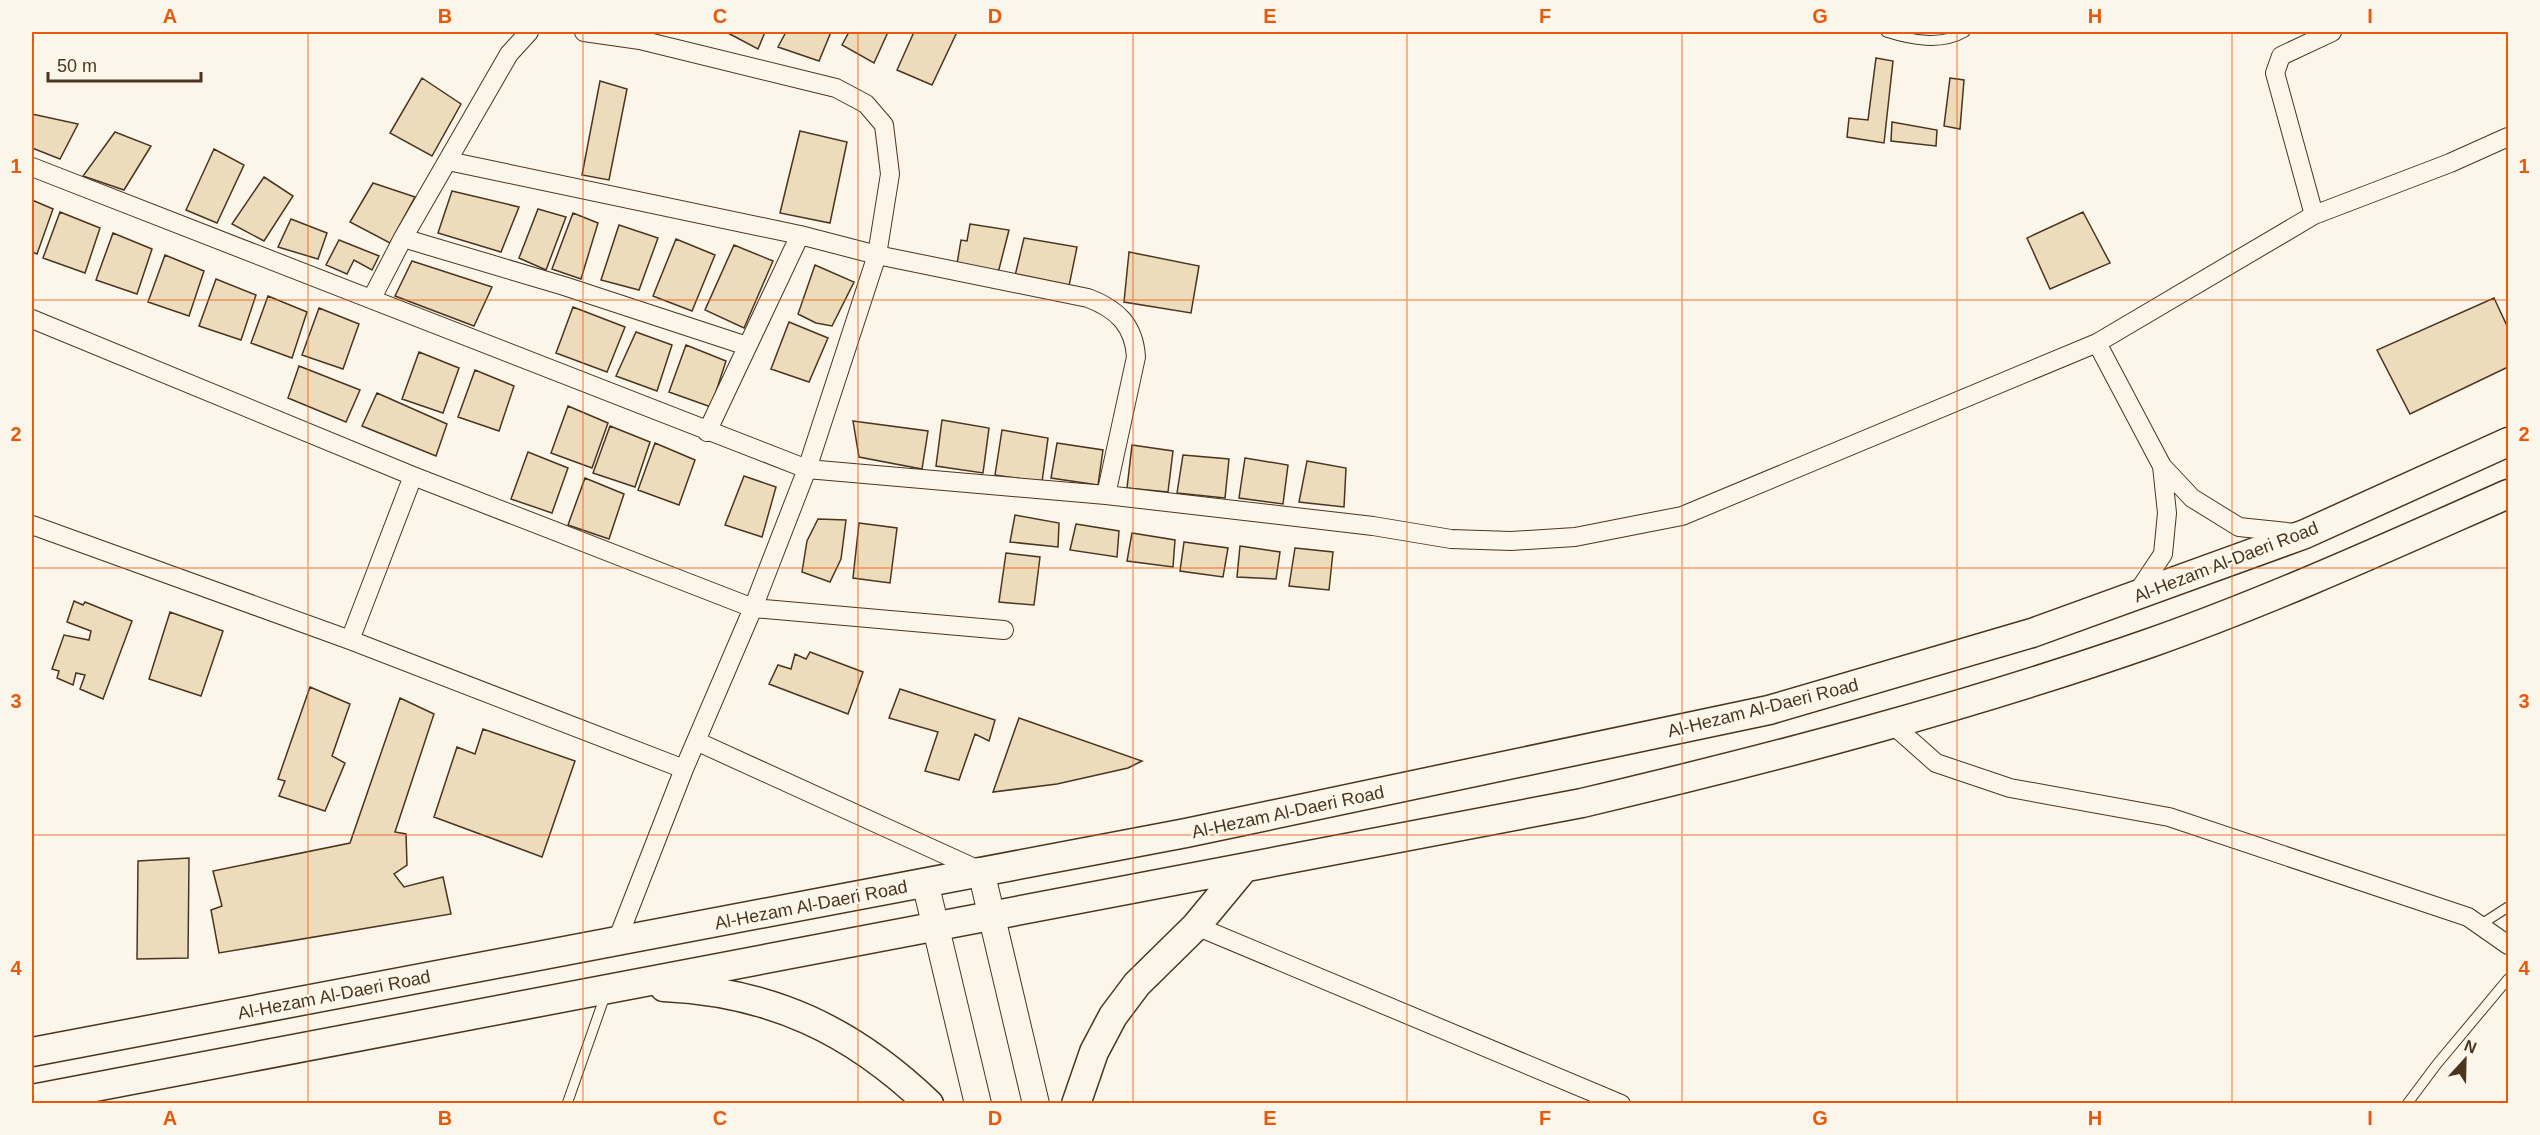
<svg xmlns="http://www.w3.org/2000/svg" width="2540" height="1135" viewBox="0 0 2540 1135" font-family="Arial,sans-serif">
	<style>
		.building { fill: #ecdcbc; stroke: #4a3520; stroke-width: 1.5 }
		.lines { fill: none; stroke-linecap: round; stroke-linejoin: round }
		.lane-casing { stroke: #4a3520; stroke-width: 11 }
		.street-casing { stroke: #4a3520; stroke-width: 20 }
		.secondary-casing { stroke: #4a3520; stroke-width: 28 }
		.primary-casing { stroke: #4a3520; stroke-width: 31 }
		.lane { stroke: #fbf6e9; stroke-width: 9 }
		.street { stroke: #fbf6e9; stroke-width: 18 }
		.secondary { stroke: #fbf6e9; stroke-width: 26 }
		.primary { stroke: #fbf6e9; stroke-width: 28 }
		.grid { fill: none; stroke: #e8590c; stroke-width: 1.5; stroke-opacity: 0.55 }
		.labels { text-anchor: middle; stroke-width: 4.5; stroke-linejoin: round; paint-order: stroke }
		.street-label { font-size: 18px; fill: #4a3520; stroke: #fbf6e9 }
		.neatline { fill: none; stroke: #e8590c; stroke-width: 2 }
		.grid-label { font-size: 20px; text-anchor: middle; font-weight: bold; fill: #e8590c }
	</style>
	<rect width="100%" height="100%" fill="#fbf6e9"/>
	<path class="building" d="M726,32h39l-7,17z
		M786,32h45l-12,29 -41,-14z
		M849,32h39l-14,31 -32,-18z
		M914,32h43l-25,53 -35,-15z
		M1876,58l17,3 -9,82 -37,-6 2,-19 19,2z
		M422,78l39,26 -29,52 -42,-23z
		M1950,78l14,2 -4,49 -16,-3z
		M600,81l27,8 -18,91 -27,-5z
		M32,114l46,10 -18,35 -28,-11z
		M1892,122l45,8 -1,16 -45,-5z
		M800,131l47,11 -17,81 -50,-10z
		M115,132l36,14 -27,44 -41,-14z
		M214,149l30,16 -27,58 -31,-13z
		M264,177l29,19 -29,45 -32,-17z
		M373,183l42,14 -25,46 -40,-21z
		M452,191l67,16 -18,45 -63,-19z
		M32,200l21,9 -16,45 -5,-2z
		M538,209l28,8 -20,53 -27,-12z
		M60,212l40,16 -15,45 -42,-15z
		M2083,212l27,51 -60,26 -23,-51z
		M573,213l25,10 -17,56 -29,-10z
		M291,219l36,14 -9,26 -40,-12z
		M970,224l39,6 -11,43 -41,-9 4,-24 6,1z
		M619,225l39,13 -19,52 -38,-10z
		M113,233l39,16 -15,45 -41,-14z
		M1024,238l53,9 -8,39 -54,-10z
		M676,239l39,16 -23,56 -39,-15z
		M339,240l40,16 -7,14 -18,-10 -7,14 -21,-9z
		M734,245l39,16 -29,67 -39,-18z
		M1129,252l70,14 -8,47 -67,-11z
		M165,255l39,16 -15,45 -41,-14z
		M412,261l80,26 -18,39 -79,-30z
		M815,265l39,17 -22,44 -16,-3 -18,-9z
		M216,279l40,16 -15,45 -42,-14z
		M268,296l39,16 -15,46 -41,-15z
		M2494,298l14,30v39l-98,47 -33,-64z
		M573,307l52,20 -18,45 -51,-19z
		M319,308l40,16 -16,45 -41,-14z
		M789,322l39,16 -19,44 -38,-13z
		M636,332l36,13 -15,46 -41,-15z
		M686,345l40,16 -15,46 -42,-15z
		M419,352l40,16 -16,45 -41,-14z
		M299,366l61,24 -14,32 -58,-24z
		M475,370l39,16 -15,45 -41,-14z
		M377,393l70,31 -11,32 -74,-30z
		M568,406l40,17 -16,45 -41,-15z
		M942,420l47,8 -6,45 -47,-7z
		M853,421l75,10 -6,38 -63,-12z
		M610,426l40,16 -15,45 -42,-14z
		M1002,430l46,8 -6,44 -47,-7z
		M655,443l40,17 -16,45 -41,-15z
		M1057,443l46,7 -5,35 -47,-7z
		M1132,445l41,6 -5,41 -41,-4z
		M528,452l40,16 -16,45 -41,-14z
		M1183,455l46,4 -4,39 -48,-5z
		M1245,458l43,7 -5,39 -44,-6z
		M1307,461l39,7 -2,39 -45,-5z
		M744,476l32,11 -14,50 -37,-12z
		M585,478l39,16 -15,45 -41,-14z
		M1015,515l44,8 -1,24 -48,-5z
		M818,519l28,1 -5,39 -11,23 -28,-10 5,-31z
		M859,523l38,5 -7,55 -37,-5z
		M1076,524l43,7 -2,26 -47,-7z
		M1132,533l43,7 -2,27 -46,-6z
		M1184,542l44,6 -5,29 -43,-6z
		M1240,546l40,6 -4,27 -39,-2z
		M1295,548l38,4 -4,38 -40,-4z
		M1006,553l34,4 -6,48 -35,-3z
		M74,601l9,4 2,-3 47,19 -29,78 -23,-10 5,-14 -9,-2 -3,12 -16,-7 2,-7 -7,-2 12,-34 25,5 2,-9 -24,-9z
		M170,612l53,19 -22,65 -52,-17z
		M810,652l53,20 -15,42 -79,-30 9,-19 13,4 4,-15 11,5z
		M310,687l40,17 -18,52 13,7 -20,48 -46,-15 6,-15 -7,-2z
		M900,689l95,31 -6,21 -14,-7 -16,46 -34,-9 13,-39 -49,-14z
		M400,698l34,16 -39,118 11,2 1,31 -13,9 10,13 39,-10 8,37 -232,39 -8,-43 11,-4 -9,-35 137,-28z
		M1019,718l123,43 -14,7 -71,16 -64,8z
		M483,729l92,32 -33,96 -108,-40 23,-70 18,7z
		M189,858l-1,100 -51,1 1,-98z"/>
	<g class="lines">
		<g class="lane-casing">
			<path id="lane" d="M1886,32c25,8 55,14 79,0
				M2480,925l28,-18
				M567,1104l39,-111
				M2407,1104l30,-40 71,-85"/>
		</g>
		<g class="street-casing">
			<path id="street" d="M584,32l56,8 196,48 30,16 18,21 6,49 -13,81 -70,214 -54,139 -69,161 -68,174
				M448,161l352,74 77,20 211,43c29,11 46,27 48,59l-30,138
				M32,167l775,302 299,26 267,31 78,13 60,2 64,-4 107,-21 415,-173 217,-128 136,-52 58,-26
				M2314,215l-39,-142 6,-17 51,-24
				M403,238l161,48 183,60
				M372,298l31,-60 106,-184 20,-22
				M32,319l381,157 340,132 251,22
				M2097,343l65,123 30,32 47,29 57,6
				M707,432l93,-197
				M32,525l318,115 334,129
				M2135,596l28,-42 4,-41 -5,-47
				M350,640l63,-164
				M1892,724l44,39 74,25 159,29 299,100 40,28
				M696,741l285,130
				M1196,926l425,178"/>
		</g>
		<g class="secondary-casing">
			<path id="secondary" d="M981,871l55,233
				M925,882l53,222"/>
		</g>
		<g class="primary-casing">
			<path id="primary" d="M664,987c107,5 188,43 265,117
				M32,1052l1154,-219 583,-123 263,-77 273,-99 203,-92
				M32,1099l1550,-296c191,-45 382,-95 568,-160 122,-43 240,-97 358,-149
				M1076,1104l18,-52 19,-36 24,-32 59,-58 48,-58"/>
		</g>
		<use href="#lane" class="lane"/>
		<use href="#street" class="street"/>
		<use href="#secondary" class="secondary"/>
		<use href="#primary" class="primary"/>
	</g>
	<path class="grid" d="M308,32v1072M583,32v1072M858,32v1072M1133,32v1072M1407,32v1072M1682,32v1072M1957,32v1072M2232,32v1072M32,300h2476M32,568h2476M32,835h2476"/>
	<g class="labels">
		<g class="street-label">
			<text transform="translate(2226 562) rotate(-21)" y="6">Al-Hezam Al-Daeri Road</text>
			<text transform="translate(1763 708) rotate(-14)" y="6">Al-Hezam Al-Daeri Road</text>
			<text transform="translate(1288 812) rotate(-12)" y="6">Al-Hezam Al-Daeri Road</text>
			<text transform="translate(811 905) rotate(-11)" y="6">Al-Hezam Al-Daeri Road</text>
			<text transform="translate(334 995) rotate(-11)" y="6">Al-Hezam Al-Daeri Road</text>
		</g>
	</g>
	<rect width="2540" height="1135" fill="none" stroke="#fbf6e9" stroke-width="66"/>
	<g transform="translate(2465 1060) rotate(22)" stroke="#fbf6e9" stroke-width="4.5" paint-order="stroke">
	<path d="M0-4.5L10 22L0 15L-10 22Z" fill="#4a3520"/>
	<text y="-9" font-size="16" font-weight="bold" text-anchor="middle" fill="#4a3520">N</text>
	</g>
	<path d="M48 72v9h153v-9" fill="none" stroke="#4a3520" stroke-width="3"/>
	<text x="57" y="72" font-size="18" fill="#4a3520" stroke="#fbf6e9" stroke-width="4.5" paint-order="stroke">50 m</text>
	<rect x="33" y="33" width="2474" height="1069" class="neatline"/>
	<g class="grid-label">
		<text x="170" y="23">A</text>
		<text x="445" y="23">B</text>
		<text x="720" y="23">C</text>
		<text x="995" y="23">D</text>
		<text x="1270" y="23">E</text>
		<text x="1545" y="23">F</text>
		<text x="1820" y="23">G</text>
		<text x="2095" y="23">H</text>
		<text x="2370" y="23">I</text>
		<text x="16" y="173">1</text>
		<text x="2524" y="173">1</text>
		<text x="16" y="441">2</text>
		<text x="2524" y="441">2</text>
		<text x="16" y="708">3</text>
		<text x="2524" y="708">3</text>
		<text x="16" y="975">4</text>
		<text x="2524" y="975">4</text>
		<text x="170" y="1125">A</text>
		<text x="445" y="1125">B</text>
		<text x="720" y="1125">C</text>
		<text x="995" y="1125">D</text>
		<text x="1270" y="1125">E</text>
		<text x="1545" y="1125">F</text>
		<text x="1820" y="1125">G</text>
		<text x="2095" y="1125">H</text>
		<text x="2370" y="1125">I</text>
	</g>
</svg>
